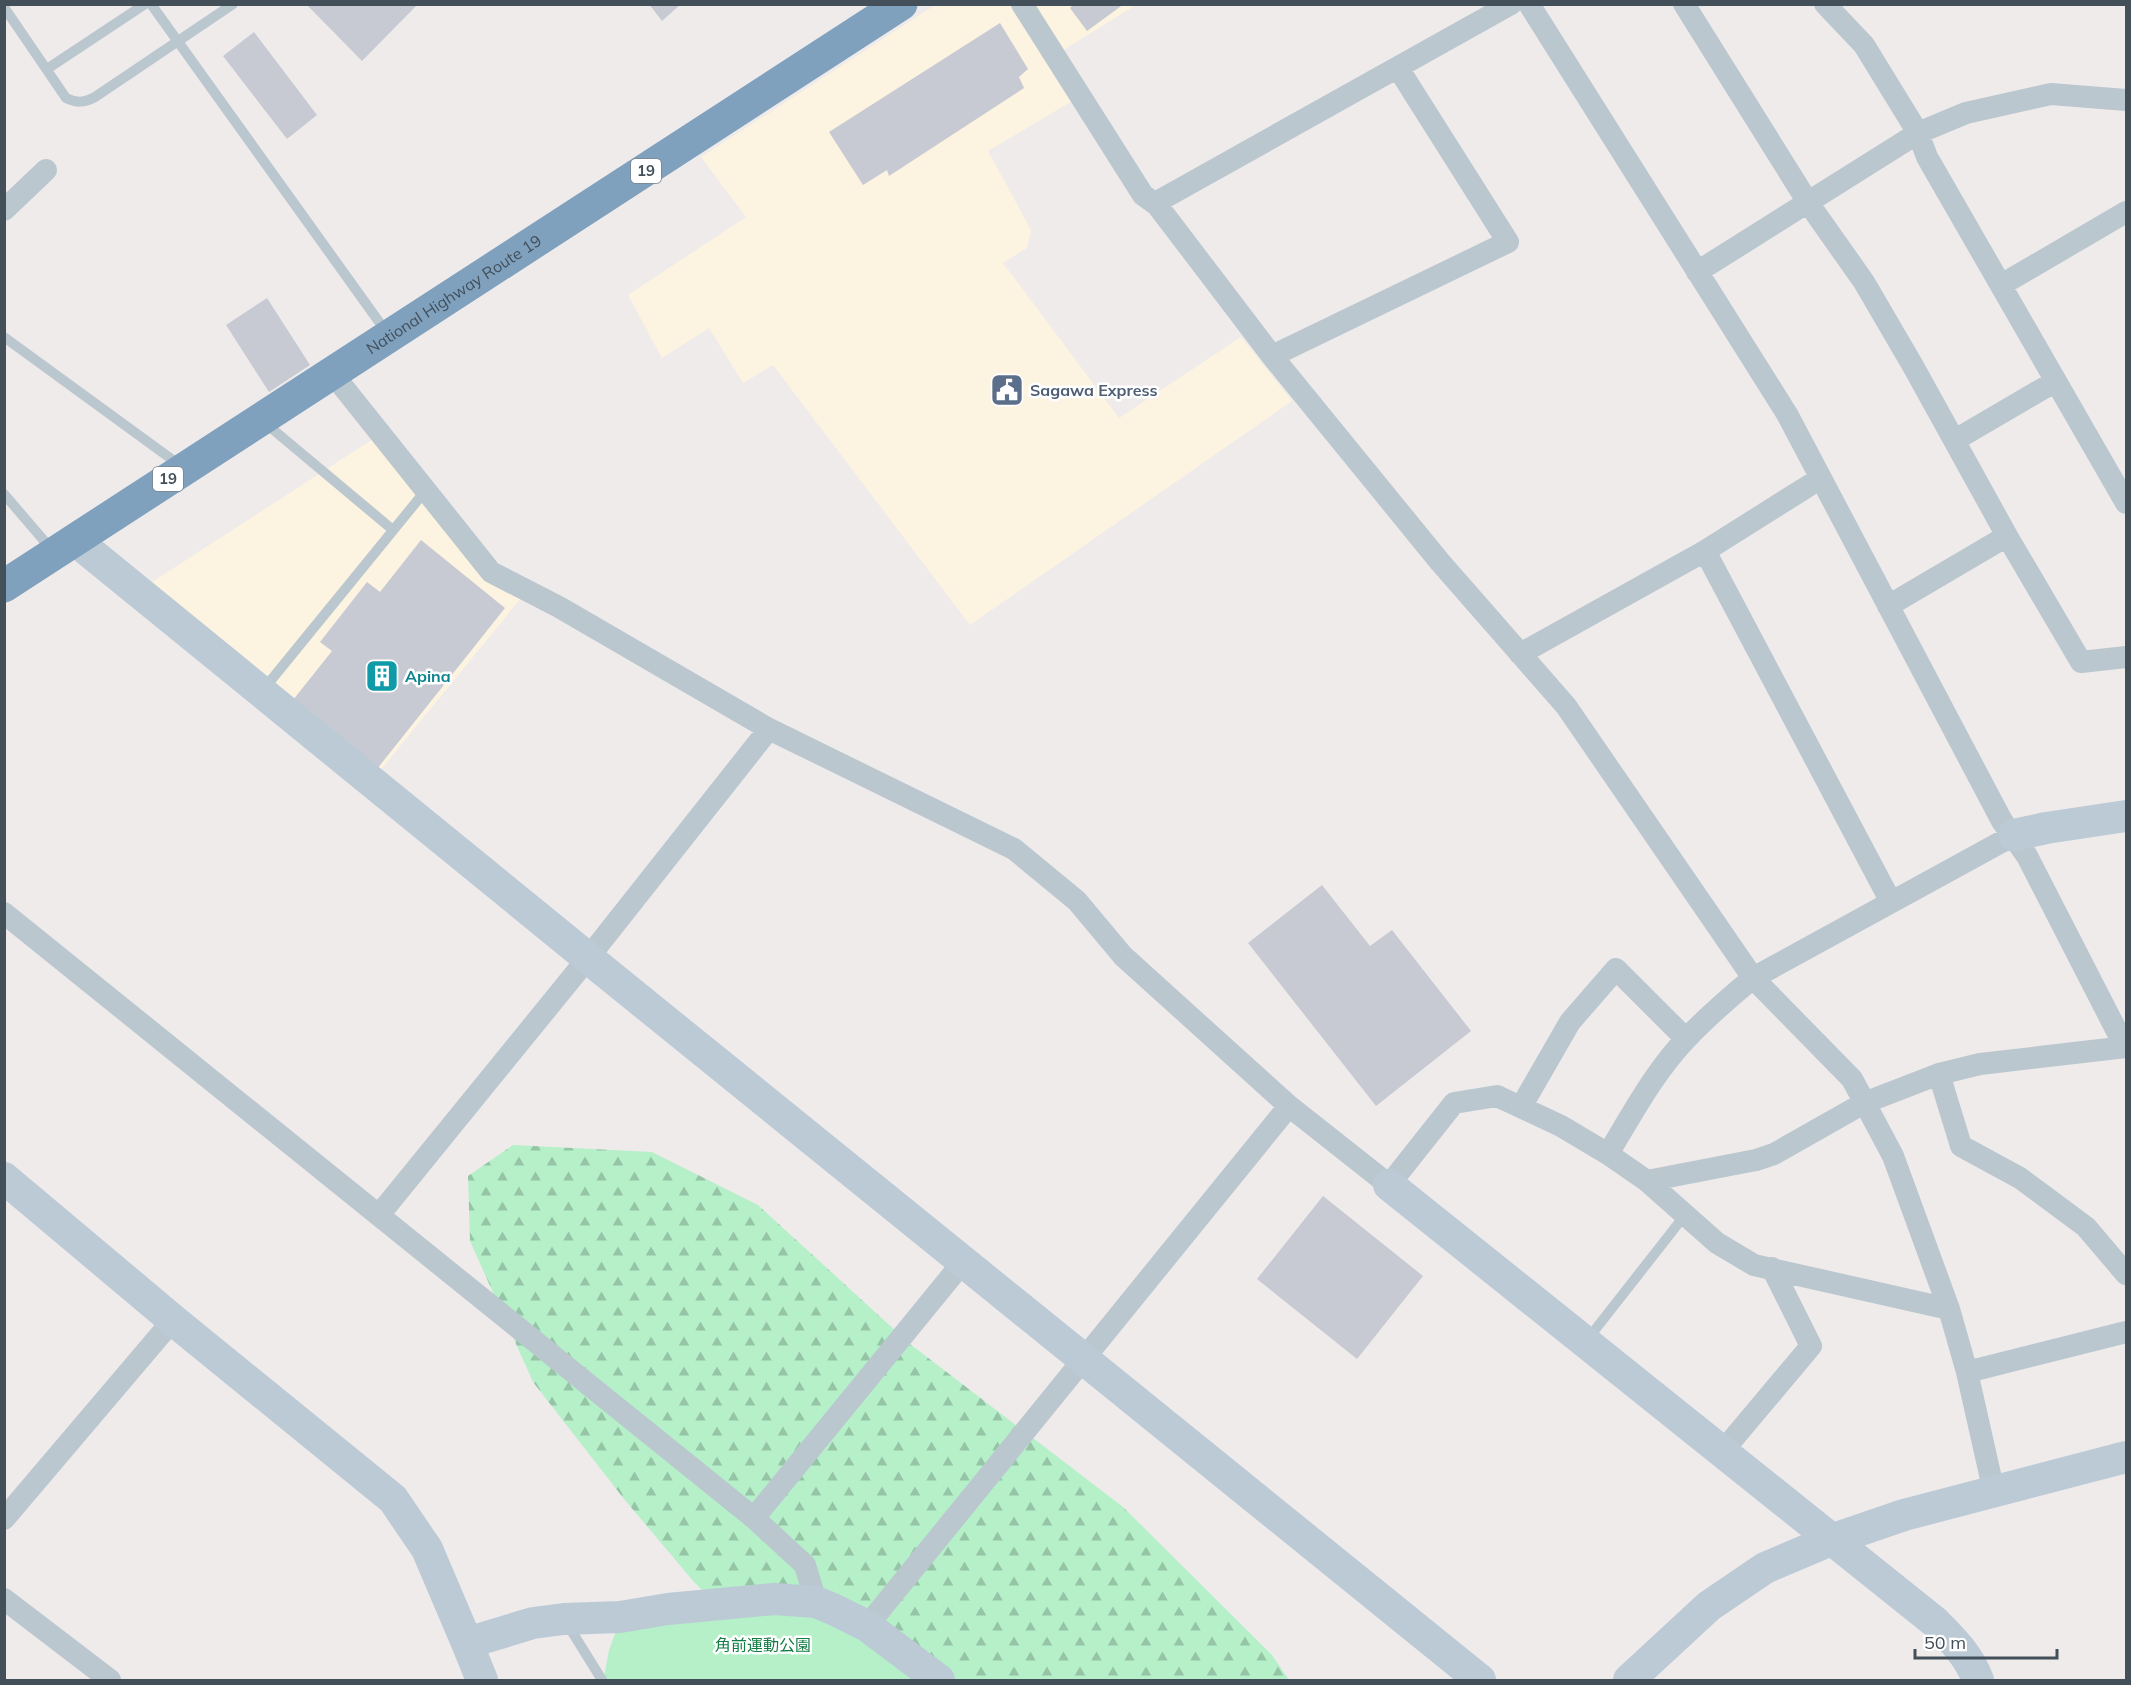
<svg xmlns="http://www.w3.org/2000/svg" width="2131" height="1685" viewBox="0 0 2131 1685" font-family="Mulish,'Noto Sans JP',sans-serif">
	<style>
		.commercial { fill: #fcf3e1 }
		.forest { fill: url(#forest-firs) }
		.park { fill: #b5f0c9 }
		.building { fill: #c7cad2 }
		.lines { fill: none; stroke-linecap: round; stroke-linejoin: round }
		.lane { stroke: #bbc7cf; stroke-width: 10 }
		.street { stroke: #bbc7cf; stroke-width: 22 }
		.secondary { stroke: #bccad6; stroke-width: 32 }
		.highway { stroke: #7fa1be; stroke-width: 33 }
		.labels { text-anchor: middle; stroke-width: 5; stroke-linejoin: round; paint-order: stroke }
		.shield { fill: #fff; stroke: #7b848c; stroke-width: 1.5 }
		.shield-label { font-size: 15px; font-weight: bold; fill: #43505a }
		.street-label { font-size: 16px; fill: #43505a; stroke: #fff }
		.service-label { font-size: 16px; font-weight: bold; fill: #4e5e75; stroke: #fff; text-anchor: start }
		.culture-label { font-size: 16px; font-weight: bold; fill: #0d838f; stroke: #fff; text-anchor: start }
		.park-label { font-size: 16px; fill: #117d42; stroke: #fff }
	</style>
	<defs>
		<pattern id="forest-firs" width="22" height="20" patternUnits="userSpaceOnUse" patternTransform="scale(1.5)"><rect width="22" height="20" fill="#b5f0c9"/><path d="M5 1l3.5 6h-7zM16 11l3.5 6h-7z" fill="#95c5a6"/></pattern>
	</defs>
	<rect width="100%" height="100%" fill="#efebeb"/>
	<path class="commercial" d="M935,5h78l61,95 -86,51 43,79 -4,18 -24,15 116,155 122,-81 51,64 -322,224 -197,-260 -30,18 -34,-55 -47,30 -34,-63 118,-78 -45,-60z
		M1030,5h106l-74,46z
		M373,439l149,158 -144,176 -232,-187z"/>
	<path class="forest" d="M513,1145l139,7 106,53 152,139 213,163 149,148 17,25h-497l-98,-98 -70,-83 -91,-117 -63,-141 -2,-65z"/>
	<path class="park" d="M777,1609l54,11 91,60h-313l-5,-3 5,-27 9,-24z"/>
	<path class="building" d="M306,4h112l-56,57z
		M649,4h32l-19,17z
		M1074,4h50l-37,27 -17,-23z
		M1000,23l28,46 -9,8 5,11 -135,88 -2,-6 -24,15 -34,-53z
		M254,32l63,83 -30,24 -64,-83z
		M267,298l43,67 -41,27 -43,-67z
		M421,540l84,68 -128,161 -84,-69 39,-49 -12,-9 47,-60 13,10z
		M1322,885l48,61 22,-16 79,101 -95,75 -128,-163z
		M1323,1196l100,80 -66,83 -100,-80z"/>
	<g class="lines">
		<path class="lane" d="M151,4l236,329
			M4,7l62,91c10,5 18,5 29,-1l138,-93
			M47,69l98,-65
			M4,337l177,129
			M264,422l129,108
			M4,494l42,49 6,9
			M263,690l163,-200
			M1587,1340l98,-125
			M566,1622l36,58"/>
		<path class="street" d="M1022,4l121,191 14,10 115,151 168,206 126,144 187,272 99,101 41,77 56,153 18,63 27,120
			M1529,4l258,410 215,407 25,35 98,191
			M1684,4l125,200 55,78 49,84 94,170 74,126 45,-5
			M1825,4l39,41 54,88 9,24 199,346
			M1155,203l356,-199
			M4,210l42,-40
			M1697,272l221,-139 48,-20 85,-19 75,6
			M2001,285l125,-73
			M1272,356l236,-114 -110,-174
			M332,373l159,199 68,35 210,122 245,120 63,52 46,55 166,150 100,79 65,-82 43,-7 64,30 47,28 39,27 70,62 37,22 195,44
			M1955,440l101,-59
			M1705,551l186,351
			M1888,606l119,-70
			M1520,654l185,-103 116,-73
			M4,913l750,605 51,47 11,37
			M1939,1074l22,72 59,32 66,49 40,47
			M1521,1107l49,-85 46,-53 70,70
			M1608,1154c24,-40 47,-83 79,-116 21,-22 43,-41 66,-60l261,-143
			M1647,1181l109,-21 18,-6 90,-51 75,-29 41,-10 146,-17
			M379,1215l209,-257 181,-229
			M1967,1372l159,-40
			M1722,1452l89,-106 -39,-78
			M754,1518l209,-256
			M4,1519l169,-199
			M4,1599l106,81
			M867,1626l422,-520"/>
		<path class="secondary" d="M75,540l513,418 892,722
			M2014,835l32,-7 80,-12
			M4,1178l169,142 220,179 34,50 40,94 66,-20 31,-4 56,-2 48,-8 106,-10 42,3 19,8 32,16 72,54
			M1389,1185l546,437c18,18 34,34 43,58
			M467,1643l15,37
			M1629,1680l80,-74 56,-38 66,-28 73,-25 222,-58"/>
		<path class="highway" id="s1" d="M4,586l897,-582"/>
	</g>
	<defs>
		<g id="civic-square" transform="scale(1.725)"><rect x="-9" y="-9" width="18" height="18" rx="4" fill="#5c6f8a" stroke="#fff"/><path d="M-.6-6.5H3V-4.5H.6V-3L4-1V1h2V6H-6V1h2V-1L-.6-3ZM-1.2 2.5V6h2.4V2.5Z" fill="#fff"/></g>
		<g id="building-square" transform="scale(1.725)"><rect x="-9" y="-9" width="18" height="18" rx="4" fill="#0f9aa8" stroke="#fff"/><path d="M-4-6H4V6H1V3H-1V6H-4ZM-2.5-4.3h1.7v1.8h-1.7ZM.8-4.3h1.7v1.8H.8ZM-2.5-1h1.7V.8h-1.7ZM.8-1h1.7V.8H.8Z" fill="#fff"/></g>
	</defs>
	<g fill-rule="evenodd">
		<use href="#civic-square" x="1007" y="390"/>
		<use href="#building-square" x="382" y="676"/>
	</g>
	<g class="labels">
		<g class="shield">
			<rect x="631" y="159" width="30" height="24" rx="4.5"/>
			<rect x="153" y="467" width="30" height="24" rx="4.5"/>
		</g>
		<g class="shield-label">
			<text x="646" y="176">19</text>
			<text x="168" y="484">19</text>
		</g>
		<g class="street-label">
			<text dy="6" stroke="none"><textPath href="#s1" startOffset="536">National Highway Route 19</textPath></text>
		</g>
		<g class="service-label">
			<text x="1030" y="396">Sagawa Express</text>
		</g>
		<g class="culture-label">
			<text x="405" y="682">Apina</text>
		</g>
		<g class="park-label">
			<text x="763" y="1651">角前運動公園</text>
		</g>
	</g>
	<rect width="2131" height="1685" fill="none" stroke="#43505a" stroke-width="12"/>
	<path d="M1915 1649v9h142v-9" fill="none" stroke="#43505a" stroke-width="3"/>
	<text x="1924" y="1649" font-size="18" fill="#43505a" stroke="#ffffff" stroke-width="4.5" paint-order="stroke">50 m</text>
</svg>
